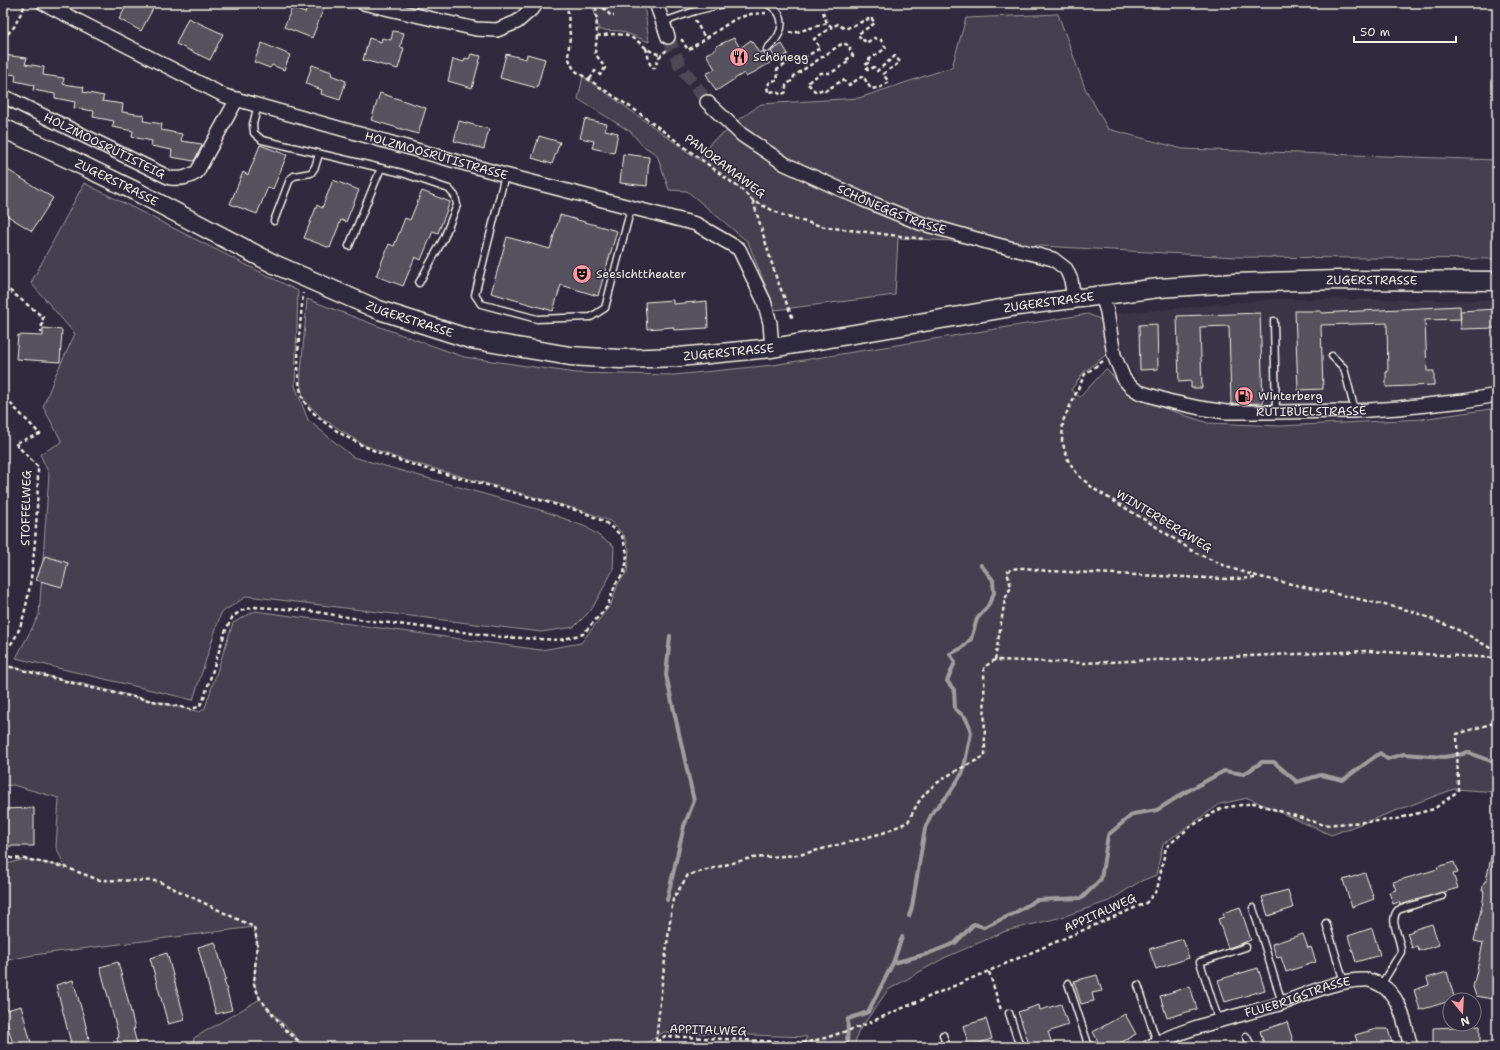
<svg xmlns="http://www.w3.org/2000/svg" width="1500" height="1050" viewBox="0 0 1500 1050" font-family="'Shantell Sans',sans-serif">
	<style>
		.built { fill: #3b3647 }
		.green { fill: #454050; stroke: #9c989c }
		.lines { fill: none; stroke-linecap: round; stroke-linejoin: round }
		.stream { stroke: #a19ea0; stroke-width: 4 }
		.building { fill: #56525f; stroke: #f4f1e8 }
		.street-tunnel { stroke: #4d4857; stroke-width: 13; stroke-dasharray: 13 6; stroke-linecap: butt }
		.lane-casing { stroke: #f4f1e8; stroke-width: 9 }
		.street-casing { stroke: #f4f1e8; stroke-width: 16 }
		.secondary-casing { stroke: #f4f1e8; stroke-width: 21 }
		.path { stroke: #f4f1e8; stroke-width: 2.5; stroke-dasharray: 4 3; stroke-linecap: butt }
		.lane { stroke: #2f2a3d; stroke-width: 6 }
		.street { stroke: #2f2a3d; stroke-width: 13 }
		.secondary { stroke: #2f2a3d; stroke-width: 18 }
		.labels { text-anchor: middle; stroke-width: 3; stroke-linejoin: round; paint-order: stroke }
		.poi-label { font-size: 12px; fill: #f4f1e8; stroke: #2f2a3d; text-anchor: start }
		.street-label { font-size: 12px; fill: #f4f1e8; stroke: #2f2a3d }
	</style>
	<rect width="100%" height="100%" fill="#2f2a3d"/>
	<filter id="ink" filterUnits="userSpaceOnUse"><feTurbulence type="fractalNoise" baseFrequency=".025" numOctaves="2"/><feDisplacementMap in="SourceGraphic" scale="8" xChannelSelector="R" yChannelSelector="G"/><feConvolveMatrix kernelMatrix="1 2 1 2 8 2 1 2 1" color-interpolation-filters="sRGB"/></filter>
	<g filter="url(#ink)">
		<path class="built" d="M1275,299l222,1v91l-155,13 -116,3 -82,-19 -23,-33 -7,-41z"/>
		<path class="green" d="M592,3h52l5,39 -28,-11 -22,-1z
			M1058,14l27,74 23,41 75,20 314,11v99l-260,-2 -339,-19 -3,57 -120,15 -27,-68 -61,-51 -18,-1 -12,-35 -15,-10 -11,-13 -53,-33 5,-23 116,84 13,-19 17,-11 7,-8 25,-18 98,-6 93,-31 14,-49z
			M84,183l214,108 -3,95 13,34 45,37 191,54 42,16 28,19 -1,24 -21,39 -18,18 -33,5 -294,-36 -26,17 -28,87 -177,-42 23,-43 10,-141 -9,-20 22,-12 -19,-35 12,-31 20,-42 -44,-51z
			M307,299l76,29 81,29 112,16 98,2 99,-10 315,-51 14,6 5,34 -23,18 -13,18 9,7 26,-28 28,29 74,25 72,3 142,-7 75,-11v290l-4,19 4,2v73l-43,-3 -123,46 -83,-37 -28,6 -57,40 -7,31 -17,7 -30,19 -47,16 -56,14 -62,27 -56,32 -30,42 -4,15h-52l5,-10 -143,-5 -24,15h-334l-40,-41 20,24 19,17h-113l2,-9 66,-39 -6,-15 3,-43 -3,-14 -221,28 -30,6v-96l22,-6 40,8 -9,-20 3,-49 -46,-13 -10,1v-121l197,47 5,-4 28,-85 22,-12 286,39 40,-7 30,-39 7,-20 9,-12 2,-22 -5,-15 -14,-14 -27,-10 -183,-52 -38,-15 -40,-26 -18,-18 -4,-16z"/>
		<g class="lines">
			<path class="stream" d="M667,900l17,-74 10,-25 -28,-126 4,-39
				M909,916l3,-9 13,-79 8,-17 16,-17 14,-22 8,-39 -2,-8 -4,-8 -10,-8 -1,-19 -7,-9 8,-19 -5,-8 12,-6 9,-9 6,-20 11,-13 6,-13 -1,-13 -12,-15
				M893,963l34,-9 28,-11 19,-19 10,3 29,-13 23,-14 46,-2 19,-19 7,-44 25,-21 24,-4 27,-17 40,-22 20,3 18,-12h12l23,20 24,-7 22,5 37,-27 7,6 17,-5 40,3 25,-4 28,10
				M847,1047l1,-28 20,-7 25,-49 9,-26"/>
		</g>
		<path class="building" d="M128,3h28l-15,28 -22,-12z
			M309,3l15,5 -12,30 -28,-11 8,-19 13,5z
			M188,18l35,16 -13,26 -34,-16z
			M393,31l11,2 -4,14 4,1 -6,21 -35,-9 6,-22 12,4 1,-4 9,2z
			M734,38l6,10 11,-8 8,13 4,-2 7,12 -24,14 -2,-4 -28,18 -10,-17 9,-5 -9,-15 10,-5v-3z
			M262,43l28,12 -6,15 -12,-5 -2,3 -16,-6z
			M782,44l6,10 -11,7 -6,-10z
			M471,54l10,2 -9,32 -24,-7 5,-22 11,3 1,-4 4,1z
			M506,54l20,5 1,-5 18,5 -8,29 -37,-10z
			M3,55l24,3 -2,6 19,3 -1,8 21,3 -1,6 21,3 -1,5 21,4 -2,5 21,3 -1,8 22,3 -1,6 19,3 -1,6 21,4 -1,7 21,3 -1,4 -7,13 -23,-4 1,-7 -21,-4 1,-5 -20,-4 1,-6 -21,-4 2,-6 -21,-4 1,-6 -20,-3 1,-6 -20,-4v-4l-22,-4 1,-5 -19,-4 1,-6 -13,-2z
			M312,65l20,7 -1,3 15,6 -6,19 -19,-6 1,-4 -16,-6z
			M380,93l46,15 -8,26 -47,-14z
			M585,119l22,5 -2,6 13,3 -4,20 -22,-5 2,-7 -14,-3z
			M459,121l30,8 -5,20 -30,-8z
			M539,136l21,6 -8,22 -20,-6z
			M260,145l27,10 -14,34 -5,-2 -11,27 -27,-10 13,-32 5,3z
			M623,154l26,3 -2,29 -27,-3z
			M3,167l50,31 -21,33 -29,-18z
			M333,180l26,10 -13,32 -5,-2 -11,28 -26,-10 13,-33 5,3z
			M422,191l28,11 -12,31 -5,-2 -12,29 -6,-3 -12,29 -27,-10 13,-32 5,2 11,-28 5,2z
			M560,215l57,16 -19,65 -37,-11 -8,26 -62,-18 16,-56 43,12z
			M673,300v4l34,-3 1,27 -34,2 -1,-3 -26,2 -2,-27z
			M1460,306l1,13 -36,1 2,51h7v14l-48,2v-15h2l-1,-49 -66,2 2,64 -25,1 -3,-79h26v2z
			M1497,309v19l-36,1 -1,-18z
			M1260,313l3,90 -32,1 -2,-78 -29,1 2,61h-11v-7l-12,1 -2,-66z
			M1157,324l1,45 -18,1 -1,-45z
			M43,328l19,2 -2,32 -44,-3 2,-24 25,1z
			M45,556l23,7 -6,24 -26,-7z
			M34,808v38h-30l-1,-37z
			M1492,852l5,1v125l-5,21 -16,-3 -3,-9 10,-44 -9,-2 9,-40 1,-10h-2l2,-9 2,-1z
			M1454,862l4,11 -5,1 5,14 -58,17 -1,-3 -6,2 -4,-12 7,-2 -3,-8 45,-13 -1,-2z
			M1365,873l9,26 -22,8 -9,-27z
			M1288,890l5,18 -25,8 -6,-19z
			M1240,907l11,33 -23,8 -10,-29 6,-2 -1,-4z
			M1432,924l7,21 -20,6 -2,-5 -5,2 -5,-15 6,-2 -1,-1z
			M1372,928l8,27 -24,7 -8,-26z
			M1303,934l5,14 3,-1 5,15 -30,10 -5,-15 -4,1 -5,-14z
			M1183,939l6,19 -33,11 -7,-20z
			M215,942l11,37 -2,1 8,30 -16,4 -18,-67z
			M167,953l18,67 -17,4 -18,-66z
			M118,962l10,38 7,29h-2l5,18h-19l-2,-9 2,-1 -19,-70z
			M1258,968l7,22 -40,12 -7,-22z
			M1447,972l8,28h-5v1l-30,9 -6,-20 15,-5 -2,-7z
			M1097,975l5,16 -10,2 2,8 -13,3 -7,-23z
			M73,980l11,38 7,29h-19l-16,-62z
			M1190,986l7,23 -30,9 -7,-22z
			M1061,1004l7,21 -20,7 5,15h-23l-12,-35 21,-7 1,5z
			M21,1006l10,37 -17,4 -11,-36z
			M1125,1014l11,20 -23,13h-12l-8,-15z
			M986,1019l6,20 -23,7 -6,-20z
			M1287,1022l8,25h-30l-5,-16z
			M1480,1026v21h-47v-19z
			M1376,1029h12l4,14 -7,2 1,2h-27l-4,-12z"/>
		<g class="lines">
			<path class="street-tunnel" d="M668,37l12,28 27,37"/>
			<g class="lane-casing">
				<path id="lane" d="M767,3c4,3 10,7 12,11 7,13 -2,26 -12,35
					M663,22l32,-11 33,-8
					M258,105l-5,19 1,9 8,7 140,33 47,16 6,7 2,9 -13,33 -25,45
					M505,175l-30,120 6,9 56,15 54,-2 14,-9 26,-100
					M274,221l16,-42 4,-3 17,-3 4,-6 4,-13
					M349,246l32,-78
					M1274,321l2,91
					M1332,356l12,12 11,43
					M1253,908l29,95
					M1326,923l18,59
					M1068,983l21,64
					M1138,985l19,57
					M1381,985l20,-33c0,-14 -13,-31 -3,-42l44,-14
					M1009,1013l11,34
					M1219,1022l-19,-60 46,-15
					M943,1035l4,12
					M1246,1036l6,11"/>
			</g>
			<g class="street-casing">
				<g id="street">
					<path id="s1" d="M43,3l182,93 280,79 191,49 43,25 25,52 6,22 2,25"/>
					<path d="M363,3l113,26 21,1 20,-8 17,-15 2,-4"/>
					<path d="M656,3l12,34"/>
					<path id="s2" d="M3,96l167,82c11,1 18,0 27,-6l40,-73"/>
					<path id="s3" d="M707,102l35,33 43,29 79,36 56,23 74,21 59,15 13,10 5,11 3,18"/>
					<path id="s4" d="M1102,295l5,17 7,43 10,24 6,7 9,6 29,9 32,7 26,4h50l79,-1 43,-3 66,-7 33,-6"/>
					<path id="s5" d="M1149,1047c38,-21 91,-31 133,-44 26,-9 54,-23 82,-23 5,-1 13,3 17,5 21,12 24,42 30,62"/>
				</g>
			</g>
			<g class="secondary-casing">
				<g id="secondary">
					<path id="s6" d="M3,128l66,31 66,32 139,73 105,46 91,29 100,17 50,3 59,-2 93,-9 246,-42 141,-18 75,-5 105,-3 158,1"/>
				</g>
			</g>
			<path class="path" d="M567,3l3,32 -2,22 6,13 61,40 107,80 11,11 34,16 38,10 99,12
				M597,6l4,-1 10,11h3
				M823,12l4,11
				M695,20l10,18
				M789,32l5,1 33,-10 5,4 6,-3 7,5 23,-10 1,2 3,-2 3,4 -17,11 4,7 2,-1 2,3 8,-5 7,2 5,8 -19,13 1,2 -3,2 3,5 6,-3 3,4 18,-15 5,6 -17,12 6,8 -8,5 -10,2 -8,-13 -14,9 -6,-5 -18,11 -2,-2 -7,3 -9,-9 14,-10h10l17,-11 -2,-2 7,-4 -3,-5v-5l-7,-3 -49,33 -1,4 -7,5v7l-5,3 -5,-4 -8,1 -1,-6 4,-5 7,-1 -1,-10 19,-13 3,4 21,-13 -6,-9 18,-12
				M597,36c12,-2 26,-4 37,3 9,5 17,16 28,15
				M3,39l11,-12 12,-24
				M681,41l1,-1 6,10 47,-31 16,-5 15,-1
				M646,48l4,16 2,4h3l3,-10 10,-9
				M590,79l5,-8 5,4 5,-7 -10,-15 2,-17 -1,-33
				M753,201l23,76 17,42
				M3,288l6,2 34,27 -2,16
				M1103,361l-18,13 -22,47 -1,20 6,19 10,15 16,14 61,37 39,26 36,16 30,9 152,34 51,21 34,20
				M3,403l8,1 29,30 -25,9 23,24c0,33 -3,171 -35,183
				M995,660l10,-61 6,-12 -4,-15c11,-8 27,-2 40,-1l181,8 29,-1
				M3,665l89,23 98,21 9,-2 5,-9 21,-66 8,-16 10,-6 12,-3 49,3 61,10 137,17 58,3 23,-6 24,-27 9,-24 8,-10 2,-9 1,-11 -5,-17 -17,-14 -22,-10c-34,-9 -67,-19 -100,-28 -55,-15 -114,-27 -160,-63 -7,-6 -16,-13 -20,-22 -10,-25 -2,-78 0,-106
				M3,854l8,4 14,1 40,8 34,13 59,1 96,46 3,14 -3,43 6,15 26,31 19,17
				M989,972l12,38
				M657,1042l8,-6 139,7 21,-5 34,-11 287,-124 11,-13 9,-43 24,-20 32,-19 32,-5 70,22 68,-5 42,-11 24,-18 -1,-57 40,-12
				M652,1047l4,-5 6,-59 11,-84 15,-24 63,-17 48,-3 84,-22 25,-11c5,-10 9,-19 16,-27 14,-17 42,-29 61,-39l-1,-89 11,-7 89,3 283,-12 130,7"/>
			<use href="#lane" class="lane"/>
			<use href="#street" class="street"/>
			<use href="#secondary" class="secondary"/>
		</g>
	</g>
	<defs>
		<g id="restaurant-disc" transform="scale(1)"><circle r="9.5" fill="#ff9aa2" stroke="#2f2a3d"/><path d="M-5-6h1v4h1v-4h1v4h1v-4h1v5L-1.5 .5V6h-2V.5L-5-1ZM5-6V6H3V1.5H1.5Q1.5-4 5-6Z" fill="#111"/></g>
		<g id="theatre-disc" transform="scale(1)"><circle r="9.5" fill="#ff9aa2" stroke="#2f2a3d"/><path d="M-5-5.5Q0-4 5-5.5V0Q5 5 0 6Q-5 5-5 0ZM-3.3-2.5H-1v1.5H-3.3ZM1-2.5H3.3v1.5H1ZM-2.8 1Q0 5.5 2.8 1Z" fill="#111"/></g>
		<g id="fuel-disc" transform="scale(1)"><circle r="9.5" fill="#ff9aa2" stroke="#2f2a3d"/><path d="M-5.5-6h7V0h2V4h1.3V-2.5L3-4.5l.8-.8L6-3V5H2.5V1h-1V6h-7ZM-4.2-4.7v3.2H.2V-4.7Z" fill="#111"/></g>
	</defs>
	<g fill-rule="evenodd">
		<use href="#restaurant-disc" x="739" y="57"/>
		<use href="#theatre-disc" x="582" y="274"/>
		<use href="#fuel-disc" x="1244" y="396"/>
	</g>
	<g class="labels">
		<g class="poi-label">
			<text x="753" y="61">Schönegg</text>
			<text x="596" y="278">Seesichttheater</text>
			<text x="1258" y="400">Winterberg</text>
		</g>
		<g class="street-label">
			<text dy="4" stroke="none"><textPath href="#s2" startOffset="113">HOLZMOOSRÜTISTEIG</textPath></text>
			<text dy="4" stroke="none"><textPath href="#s1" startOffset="424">HOLZMOOSRÜTISTRASSE</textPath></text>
			<text transform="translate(725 166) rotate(37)" y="4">PANORAMAWEG</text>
			<text dy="4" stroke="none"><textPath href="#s6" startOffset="126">ZUGERSTRASSE</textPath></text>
			<text dy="4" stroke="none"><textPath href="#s3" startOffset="216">SCHÖNEGGSTRASSE</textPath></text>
			<text dy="4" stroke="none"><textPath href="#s6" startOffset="1422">ZUGERSTRASSE</textPath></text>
			<text dy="4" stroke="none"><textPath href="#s6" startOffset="1098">ZUGERSTRASSE</textPath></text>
			<text dy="4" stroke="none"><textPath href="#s6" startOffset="450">ZUGERSTRASSE</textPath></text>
			<text dy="4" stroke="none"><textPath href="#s6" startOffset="774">ZUGERSTRASSE</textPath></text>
			<text dy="4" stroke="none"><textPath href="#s4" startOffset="282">RÜTIBÜELSTRASSE</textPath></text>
			<text transform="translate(26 508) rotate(-89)" y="4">STOFFELWEG</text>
			<text transform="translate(1164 521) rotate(31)" y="4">WINTERBERGWEG</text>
			<text transform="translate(1100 913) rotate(-24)" y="4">APPITALWEG</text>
			<text dy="4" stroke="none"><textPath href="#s5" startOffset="157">FLUEBRIGSTRASSE</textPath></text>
			<text transform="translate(708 1030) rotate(2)" y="4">APPITALWEG</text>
		</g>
	</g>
	<rect width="1500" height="1050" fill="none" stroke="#2f2a3d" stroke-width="16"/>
	<rect x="8" y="8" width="1484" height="1034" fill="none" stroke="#f4f1e8" stroke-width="1.5" filter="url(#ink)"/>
	<g transform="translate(1462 1012) rotate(162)"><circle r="19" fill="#2f2a3d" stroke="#7e7a81"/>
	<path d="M0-3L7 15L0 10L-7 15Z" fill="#ff9aa2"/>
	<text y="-6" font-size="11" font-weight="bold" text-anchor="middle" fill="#f4f1e8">N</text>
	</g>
	<path d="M1354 36v6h102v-6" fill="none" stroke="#f4f1e8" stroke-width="2"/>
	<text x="1360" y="36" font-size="12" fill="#f4f1e8" stroke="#2f2a3d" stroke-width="3" paint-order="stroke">50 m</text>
</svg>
